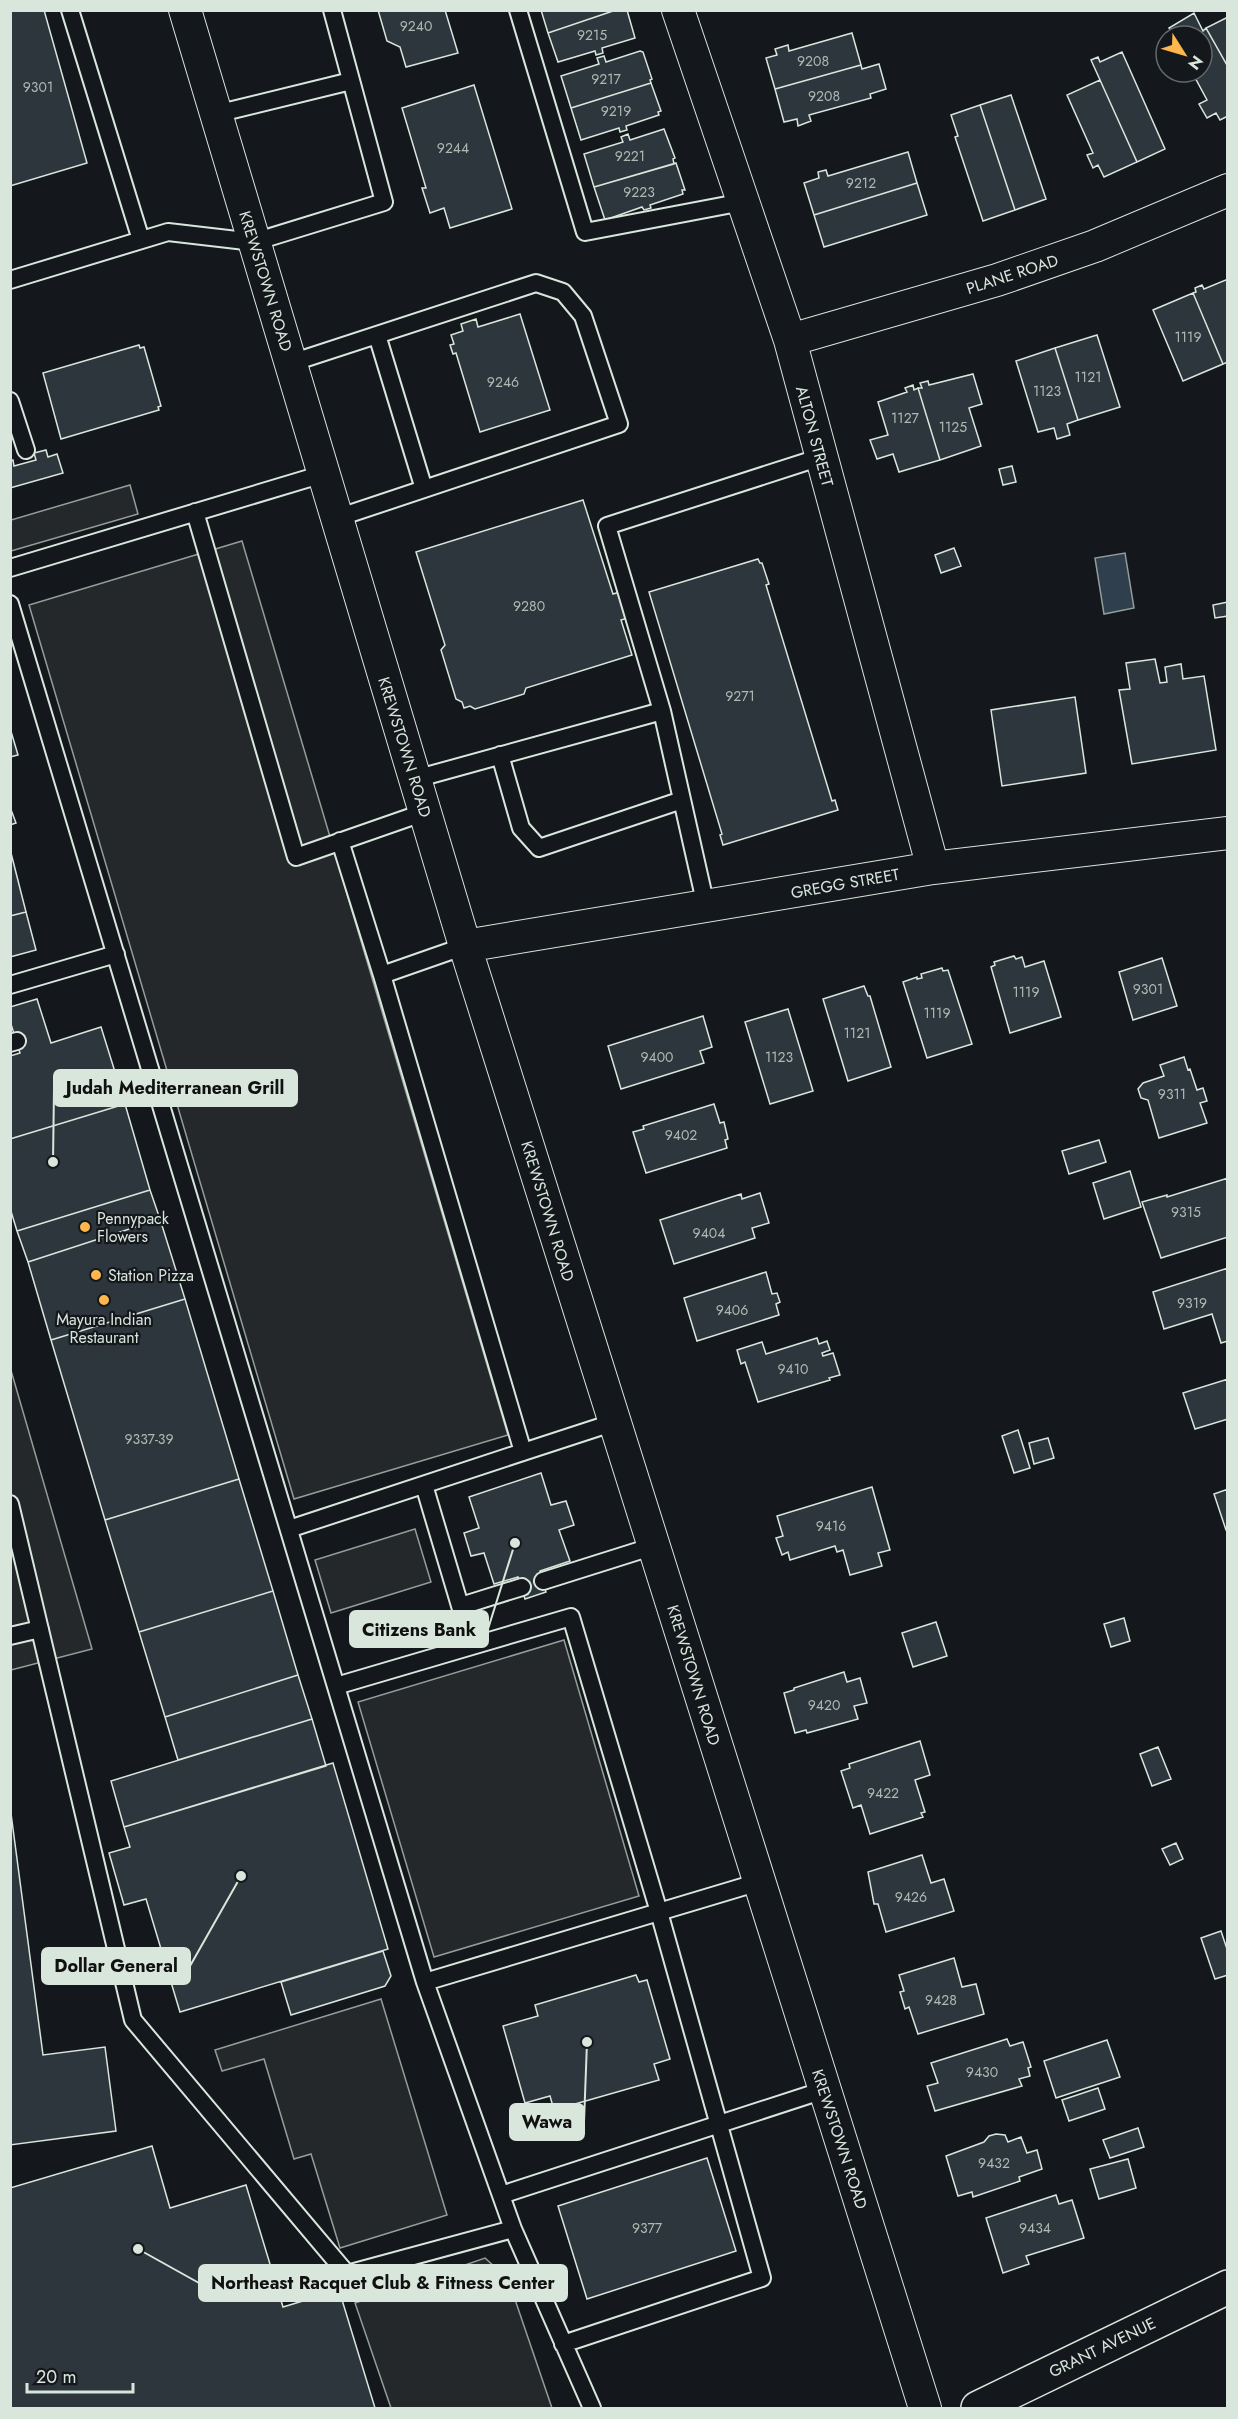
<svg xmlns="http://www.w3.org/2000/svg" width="1238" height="2419" viewBox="0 0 1238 2419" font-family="Jost,sans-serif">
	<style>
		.parking { fill: #24282b; stroke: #939e99; stroke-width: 1.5 }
		.water { fill: #2f3f4d; stroke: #939e99; stroke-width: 1.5 }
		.building { fill: #2c363c; stroke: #d8e6dc; stroke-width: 1.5 }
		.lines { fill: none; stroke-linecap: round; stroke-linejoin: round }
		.service-casing { stroke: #d8e6dc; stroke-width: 20 }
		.minor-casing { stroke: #d8e6dc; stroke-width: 34 }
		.secondary-casing { stroke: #d8e6dc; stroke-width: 36 }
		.service { stroke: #14181c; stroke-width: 16 }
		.minor { stroke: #14181c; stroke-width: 32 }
		.secondary { stroke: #14181c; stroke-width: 33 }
		.poi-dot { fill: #ffb74d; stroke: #14181c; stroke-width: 2 }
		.labels { text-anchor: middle; stroke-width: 4.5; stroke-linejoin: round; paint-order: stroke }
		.number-label { font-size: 14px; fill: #adbab4 }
		.street-label { font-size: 16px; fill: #d8e6dc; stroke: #14181c }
		.poi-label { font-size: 16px; fill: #d8e6dc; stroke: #14181c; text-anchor: start }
		.leader { fill: none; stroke: #d8e6dc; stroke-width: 2 }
		.callout-dot { fill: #d8e6dc; stroke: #14181c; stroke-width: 2 }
		.callout { fill: #d8e6dc; stroke: #d8e6dc; stroke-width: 2 }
		.callout-label { font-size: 18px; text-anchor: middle; font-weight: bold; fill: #111 }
	</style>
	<rect width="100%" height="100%" fill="#14181c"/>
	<path class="parking" d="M130,485l8,29 -127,37v-31z
		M242,541l266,894 -214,64 -265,-894z
		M10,1367l82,282 -81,21h-1z
		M415,1529l16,53 -100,31 -16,-53z
		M564,1640l75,256 -205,61 -76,-255z
		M381,1999l66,216 -107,33 -29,-94 -17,5 -30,-100 -42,12 -7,-21z
		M485,2258l23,21 44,129h-161l-36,-105z"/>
	<path class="water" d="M1125,553l9,55 -30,6 -9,-56z"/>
	<path class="building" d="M10,10h34l43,153 -77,23z
		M378,10h67l13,43 -52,14 -6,-20 -13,-6z
		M541,10h75l-68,23z
		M616,10h11l8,28 -33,10 1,5 -7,2 -1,-4 -37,11 -10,-29z
		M1194,13l9,18 3,-3 22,39v49l-8,4 -4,-7 -9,5 -8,-14 8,-4 -15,-28h10v-36h-28l-5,-8z
		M1228,17v50l-22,-39z
		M852,33l9,32 -86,24 -9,-31 11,-3 -2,-6 13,-4 1,6z
		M640,51l3,1 9,27 -2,1 1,3 -80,25 -10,-32 38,-12 -2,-6 7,-2 2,6z
		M1122,52l43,97 -28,13 -46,-102 7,-3 2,5z
		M879,64l7,25 -16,5 1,4 -62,17 2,6 -13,5 -1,-7 -13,3 -9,-33 86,-24 1,4z
		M1100,80l37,82 -33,15 -6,-12 -5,3 -6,-13 6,-2 -26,-58z
		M651,83l10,28 -3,1 1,3 -33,11 1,4 -7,2 -1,-4 -38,12 -10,-32z
		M474,85l38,124 -62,19 -6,-20 -14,5 -8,-25h4l-24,-80z
		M1011,95l35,104 -31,11 -35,-105z
		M980,105l35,105 -32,11 -28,-84 3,-1 -7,-21z
		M664,129l11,29 -2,1 1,5 -80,23 -10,-33 39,-12 -2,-5 7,-3 2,6z
		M908,152l9,31 -103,32 -10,-32 15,-5 -1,-6 8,-2 2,6z
		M676,163l9,27h-3l1,4 -33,11 1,3 -7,2 -2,-3 -37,13 -11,-33z
		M917,183l10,32 -103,32 -10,-32z
		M1228,279v83l-5,2 -30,-71 3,-1 -1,-4 7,-3 2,4z
		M1193,293l30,71 -40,17 -30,-71z
		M520,314l30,96 -70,22 -24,-79 -3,1 -3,-9 4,-1 -3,-9 12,-4 -2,-7 15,-5 2,8z
		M1097,335l23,72 -42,13 -23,-72z
		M139,345l1,3 4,-1 17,59 -3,1 1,3 -98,29 -18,-66z
		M1055,348l23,72 -11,4 3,11 -13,4 -3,-11 -16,4 -22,-71z
		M973,374l9,30 -13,4 12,38 -41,14 -22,-72h4l-2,-5 8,-2 1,4z
		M913,385l1,5 4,-2 22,72 -41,12 -6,-18 -16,5 -7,-19 18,-5 -10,-33 29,-10 -2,-4z
		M46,450l2,7 9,-3 6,19 -53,15v-27l3,-1 1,6 22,-6 -2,-7z
		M1012,466l4,16 -13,3 -4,-16z
		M583,500l30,94 7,-2 8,26 -7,2 11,35 -106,33 -2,6 -49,15 -5,-3 -6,2 -2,-6 -6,-3 -15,-49 4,-5 -29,-93z
		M954,548l7,18 -20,7 -6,-18z
		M758,559l2,4h2l7,21 -3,1 66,216 3,-1 3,10 -115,35 -3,-10 2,-1 -73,-242z
		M1228,602v14l-13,2 -2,-13z
		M1155,659l5,24 7,-1 -2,-15 16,-3 2,15 21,-3 12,74 -84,14 -13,-74 11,-1 -4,-26z
		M1075,697l11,76 -84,13 -11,-76z
		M10,728l8,27 -8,2z
		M10,807l6,16 -6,2z
		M11,853l15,59 -16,4v-63z
		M26,912l10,38 -26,7v-41z
		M1014,956l2,3 6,-2 3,10 19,-6 17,56 -51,16 -19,-66 4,-2 -1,-3z
		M1162,958l15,48 -44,14 -14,-48z
		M942,968l1,3 5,-1 24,74 -45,14 -24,-76 14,-5v2l5,-1 -1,-4z
		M864,986l4,10h2l21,71 -43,14 -25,-82z
		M37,999l14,44 50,-16 24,77 -115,35v-83l10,-3 -10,-32v-14z
		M788,1009l25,82 -43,13 -25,-82z
		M703,1016l9,31 -12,4 4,12 -83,26 -13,-43z
		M1184,1057l4,13 2,-1 7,21 6,-2 4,13 -7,2 7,20 -48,15 -11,-38 -7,-2 -3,-9 5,-6 21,-7 -4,-11z
		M125,1104l25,86 -133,41 -7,-23v-69z
		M714,1104l6,19 4,-1 4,17 -3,1 2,8 -81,25 -13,-41 11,-3 -1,-3z
		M1099,1140l7,22 -37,12 -7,-23z
		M1130,1171l11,36 -37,12 -11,-36z
		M1228,1178v59l-67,21 -19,-56 25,-7v2z
		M150,1190l10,29 -132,43 -11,-31z
		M760,1193l9,30 -17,5 3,10 -81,26 -14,-44 81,-26 1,5z
		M160,1219l25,80 -134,41 -23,-78z
		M1228,1268v73l-7,2 -9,-29 -48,15 -11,-37z
		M766,1272l6,22 5,-1 3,9 -4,2 3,11 -82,26 -13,-43z
		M185,1299l54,180 -134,41 -54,-180z
		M817,1338l2,6 8,-3 3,9 -8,3 1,3 10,-3 7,22 -11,3 1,2 -72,22 -13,-40 -4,2 -4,-14 25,-8 4,12z
		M1228,1379v40l-33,10 -12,-36z
		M1018,1430l12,38 -16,5 -12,-37z
		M1048,1438l6,20 -20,6 -5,-21z
		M541,1473l10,32 15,-4 8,24 -15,5 11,31 -30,10 6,21 -21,7 -7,-22 -24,7 -10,-31 -13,3 -7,-23 15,-5 -10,-31z
		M239,1479l34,112 -134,41 -34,-112z
		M872,1487l18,63 -12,3 4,13 -32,9 -7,-25 -6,2 -2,-6 -45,14 -2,-8 -6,3 -6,-17 7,-2 -6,-20z
		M1228,1489v41h-2l-12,-36z
		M273,1591l25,84 -133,42 -26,-85z
		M1124,1618l6,23 -19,6 -7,-23z
		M936,1622l11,34 -34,11 -11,-34z
		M844,1672l3,10 13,-4 7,25 -13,3 4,13 -51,14 -1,-3 -11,3 -11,-40 10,-3v-2z
		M298,1675l14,44 -134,41 -13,-43z
		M312,1719l14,47 -202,61 -13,-46z
		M920,1741l10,34 -15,5 10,32 -4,1 2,4 -53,17 -9,-29 -8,3 -12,-37 9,-3 -1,-4z
		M1158,1747l13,32 -19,7 -12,-32z
		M333,1763l55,186 -208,63 -34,-113 -22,6 -15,-52 21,-6 -6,-20z
		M10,1806l33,249 62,-8 11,84 -106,14z
		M1176,1843l7,16 -13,6 -8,-16z
		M922,1855l9,28 13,-4 10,32 -68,21 -8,-28h-4l-6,-32z
		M1221,1931l7,21v23l-13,4 -14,-41z
		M383,1951l8,25 -6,10 -94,29 -10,-33z
		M954,1958l8,29 14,-3 8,30 -66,20 -9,-27 -4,2 -5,-17 4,-1 -5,-16z
		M636,1975l3,7 8,-2 23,79 -16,5 5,16 -105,30 -4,-14 -25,7 -22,-77 35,-10 -3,-11z
		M1007,2039l3,7 13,-4 8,25 -3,1 2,8 -11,3 3,7 -87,25 -8,-25 11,-3 -7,-20z
		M1107,2040l13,37 -64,21 -12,-37z
		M1098,2088l7,21 -36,12 -7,-21z
		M1138,2128l6,19 -34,11 -7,-18z
		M996,2134l9,1 3,7 13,-5 6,16 10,-3 5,19 -23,8 1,4 -47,16 -1,-5 -14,4 -12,-40 38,-14 5,-6z
		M152,2146l18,62 76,-23 37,122 56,-17 36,118h-365v-220z
		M707,2158l29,93 -149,48 -29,-93z
		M1128,2159l8,29 -37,11 -9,-30z
		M1056,2195l3,9 13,-4 12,38 -58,18 3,8 -26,9 -17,-55z"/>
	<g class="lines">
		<g class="service-casing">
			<path id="service" d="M70,10l71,230
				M518,10l67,222 158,-30
				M216,114l135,-33
				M10,280l158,-48 86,10 130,-40 -52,-192
				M377,335l47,154
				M291,363l245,-80 27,9 20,24 36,108 -282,94
				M10,401l16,49
				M195,512l101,345 129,-45
				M10,568l313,-94
				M10,604l415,1378 88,247
				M662,711l-55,-185 214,-69
				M500,755l21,73 18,20 143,-48
				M415,779l247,-68 44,195
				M340,841l42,134 83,-29
				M382,975l141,477 92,-30
				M10,985l106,-31
				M10,1043l7,-2
				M10,1504l123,516 214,254 166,-45 79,179
				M289,1529l234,-77
				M543,1581l111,-35
				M461,1606l61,-19
				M10,1636l30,-7
				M472,1646l99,-29 88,295 103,366 -199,66
				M336,1686l136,-40 -48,-161
				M425,1982l334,-100
				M501,2195l323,-105"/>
		</g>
		<g class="minor-casing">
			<path id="minor" d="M185,10l280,936 460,1462
				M678,10l112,330 143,528
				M790,340l207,-60 98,-34 133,-56
				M465,946l468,-78 295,-35"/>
		</g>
		<g class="secondary-casing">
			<path id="secondary" d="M978,2408l250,-121"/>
		</g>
		<use href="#service" class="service"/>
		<use href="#minor" class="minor"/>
		<use href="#secondary" class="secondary"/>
	</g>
	<g class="poi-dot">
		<circle cx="85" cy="1227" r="6"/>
		<circle cx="96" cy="1275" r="6"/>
		<circle cx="104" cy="1300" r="6"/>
	</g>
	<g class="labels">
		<g class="number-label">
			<text x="416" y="31">9240</text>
			<text x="592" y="40">9215</text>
			<text x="813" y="66">9208</text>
			<text x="606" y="84">9217</text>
			<text x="38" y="92">9301</text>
			<text x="824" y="101">9208</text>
			<text x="616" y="116">9219</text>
			<text x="453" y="153">9244</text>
			<text x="630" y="161">9221</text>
			<text x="861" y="188">9212</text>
			<text x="639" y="197">9223</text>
			<text x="1188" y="342">1119</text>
			<text x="1088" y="382">1121</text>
			<text x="503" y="387">9246</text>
			<text x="1047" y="396">1123</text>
			<text x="905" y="423">1127</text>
			<text x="953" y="432">1125</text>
			<text x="529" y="611">9280</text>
			<text x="740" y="701">9271</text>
			<text x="1148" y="994">9301</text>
			<text x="1026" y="997">1119</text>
			<text x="937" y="1018">1119</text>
			<text x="857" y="1038">1121</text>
			<text x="657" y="1062">9400</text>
			<text x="779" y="1062">1123</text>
			<text x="1172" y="1099">9311</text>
			<text x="681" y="1140">9402</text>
			<text x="1186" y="1217">9315</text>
			<text x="709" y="1238">9404</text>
			<text x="1192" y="1308">9319</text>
			<text x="732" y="1315">9406</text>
			<text x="793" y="1374">9410</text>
			<text x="149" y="1444">9337-39</text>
			<text x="831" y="1531">9416</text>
			<text x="824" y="1710">9420</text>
			<text x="883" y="1798">9422</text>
			<text x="911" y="1902">9426</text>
			<text x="941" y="2005">9428</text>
			<text x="982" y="2077">9430</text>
			<text x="994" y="2168">9432</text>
			<text x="647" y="2233">9377</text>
			<text x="1035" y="2233">9434</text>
		</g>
		<g class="street-label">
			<text transform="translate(1012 274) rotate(-18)" y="6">PLANE ROAD</text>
			<text transform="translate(266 281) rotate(73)" y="6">KREWSTOWN ROAD</text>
			<text transform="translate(815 436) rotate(75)" y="6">ALTON STREET</text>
			<text transform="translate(405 747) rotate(73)" y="6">KREWSTOWN ROAD</text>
			<text transform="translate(845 883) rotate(-10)" y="6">GREGG STREET</text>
			<text transform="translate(548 1211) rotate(73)" y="6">KREWSTOWN ROAD</text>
			<text transform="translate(694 1675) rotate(73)" y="6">KREWSTOWN ROAD</text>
			<text transform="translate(840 2139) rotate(72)" y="6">KREWSTOWN ROAD</text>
			<text transform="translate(1102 2347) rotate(-26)" y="6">GRANT AVENUE</text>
		</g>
		<g class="poi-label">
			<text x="97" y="1224">Pennypack<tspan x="97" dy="18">Flowers</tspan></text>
			<text x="108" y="1281">Station Pizza</text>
			<text x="104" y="1325" text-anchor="middle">Mayura Indian<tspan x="104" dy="18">Restaurant</tspan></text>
		</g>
	</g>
	<path class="leader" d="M53 1162L54 1088M515 1543L488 1629M241 1876L190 1966M587 2042L584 2122M138 2249L199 2283"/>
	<g class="callout-dot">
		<circle cx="53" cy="1162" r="6"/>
		<circle cx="515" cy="1543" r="6"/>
		<circle cx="241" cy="1876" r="6"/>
		<circle cx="587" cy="2042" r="6"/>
		<circle cx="138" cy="2249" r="6"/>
	</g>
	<g class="callout">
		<rect x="54" y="1070" width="243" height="36" rx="6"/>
		<rect x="350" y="1611" width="138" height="36" rx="6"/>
		<rect x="42" y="1948" width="148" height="36" rx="6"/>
		<rect x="510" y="2104" width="74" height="36" rx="6"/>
		<rect x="199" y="2265" width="368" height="36" rx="6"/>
	</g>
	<g class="callout-label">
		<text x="175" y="1094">Judah Mediterranean Grill</text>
		<text x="419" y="1636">Citizens Bank</text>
		<text x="116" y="1972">Dollar General</text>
		<text x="547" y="2128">Wawa</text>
		<text x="383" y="2289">Northeast Racquet Club &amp; Fitness Center</text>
	</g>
	<rect width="1238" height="2419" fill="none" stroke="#d8e6dc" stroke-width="24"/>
	<g transform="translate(1184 54) rotate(127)"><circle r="28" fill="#14181c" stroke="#626a69" stroke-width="1.5"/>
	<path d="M0-4.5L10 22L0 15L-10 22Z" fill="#ffb74d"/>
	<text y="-9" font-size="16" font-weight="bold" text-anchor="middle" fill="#d8e6dc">N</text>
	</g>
	<path d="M27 2383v9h106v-9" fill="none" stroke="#d8e6dc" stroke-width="3"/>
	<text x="36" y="2383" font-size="18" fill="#d8e6dc" stroke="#14181c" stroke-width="4.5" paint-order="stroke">20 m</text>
</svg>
